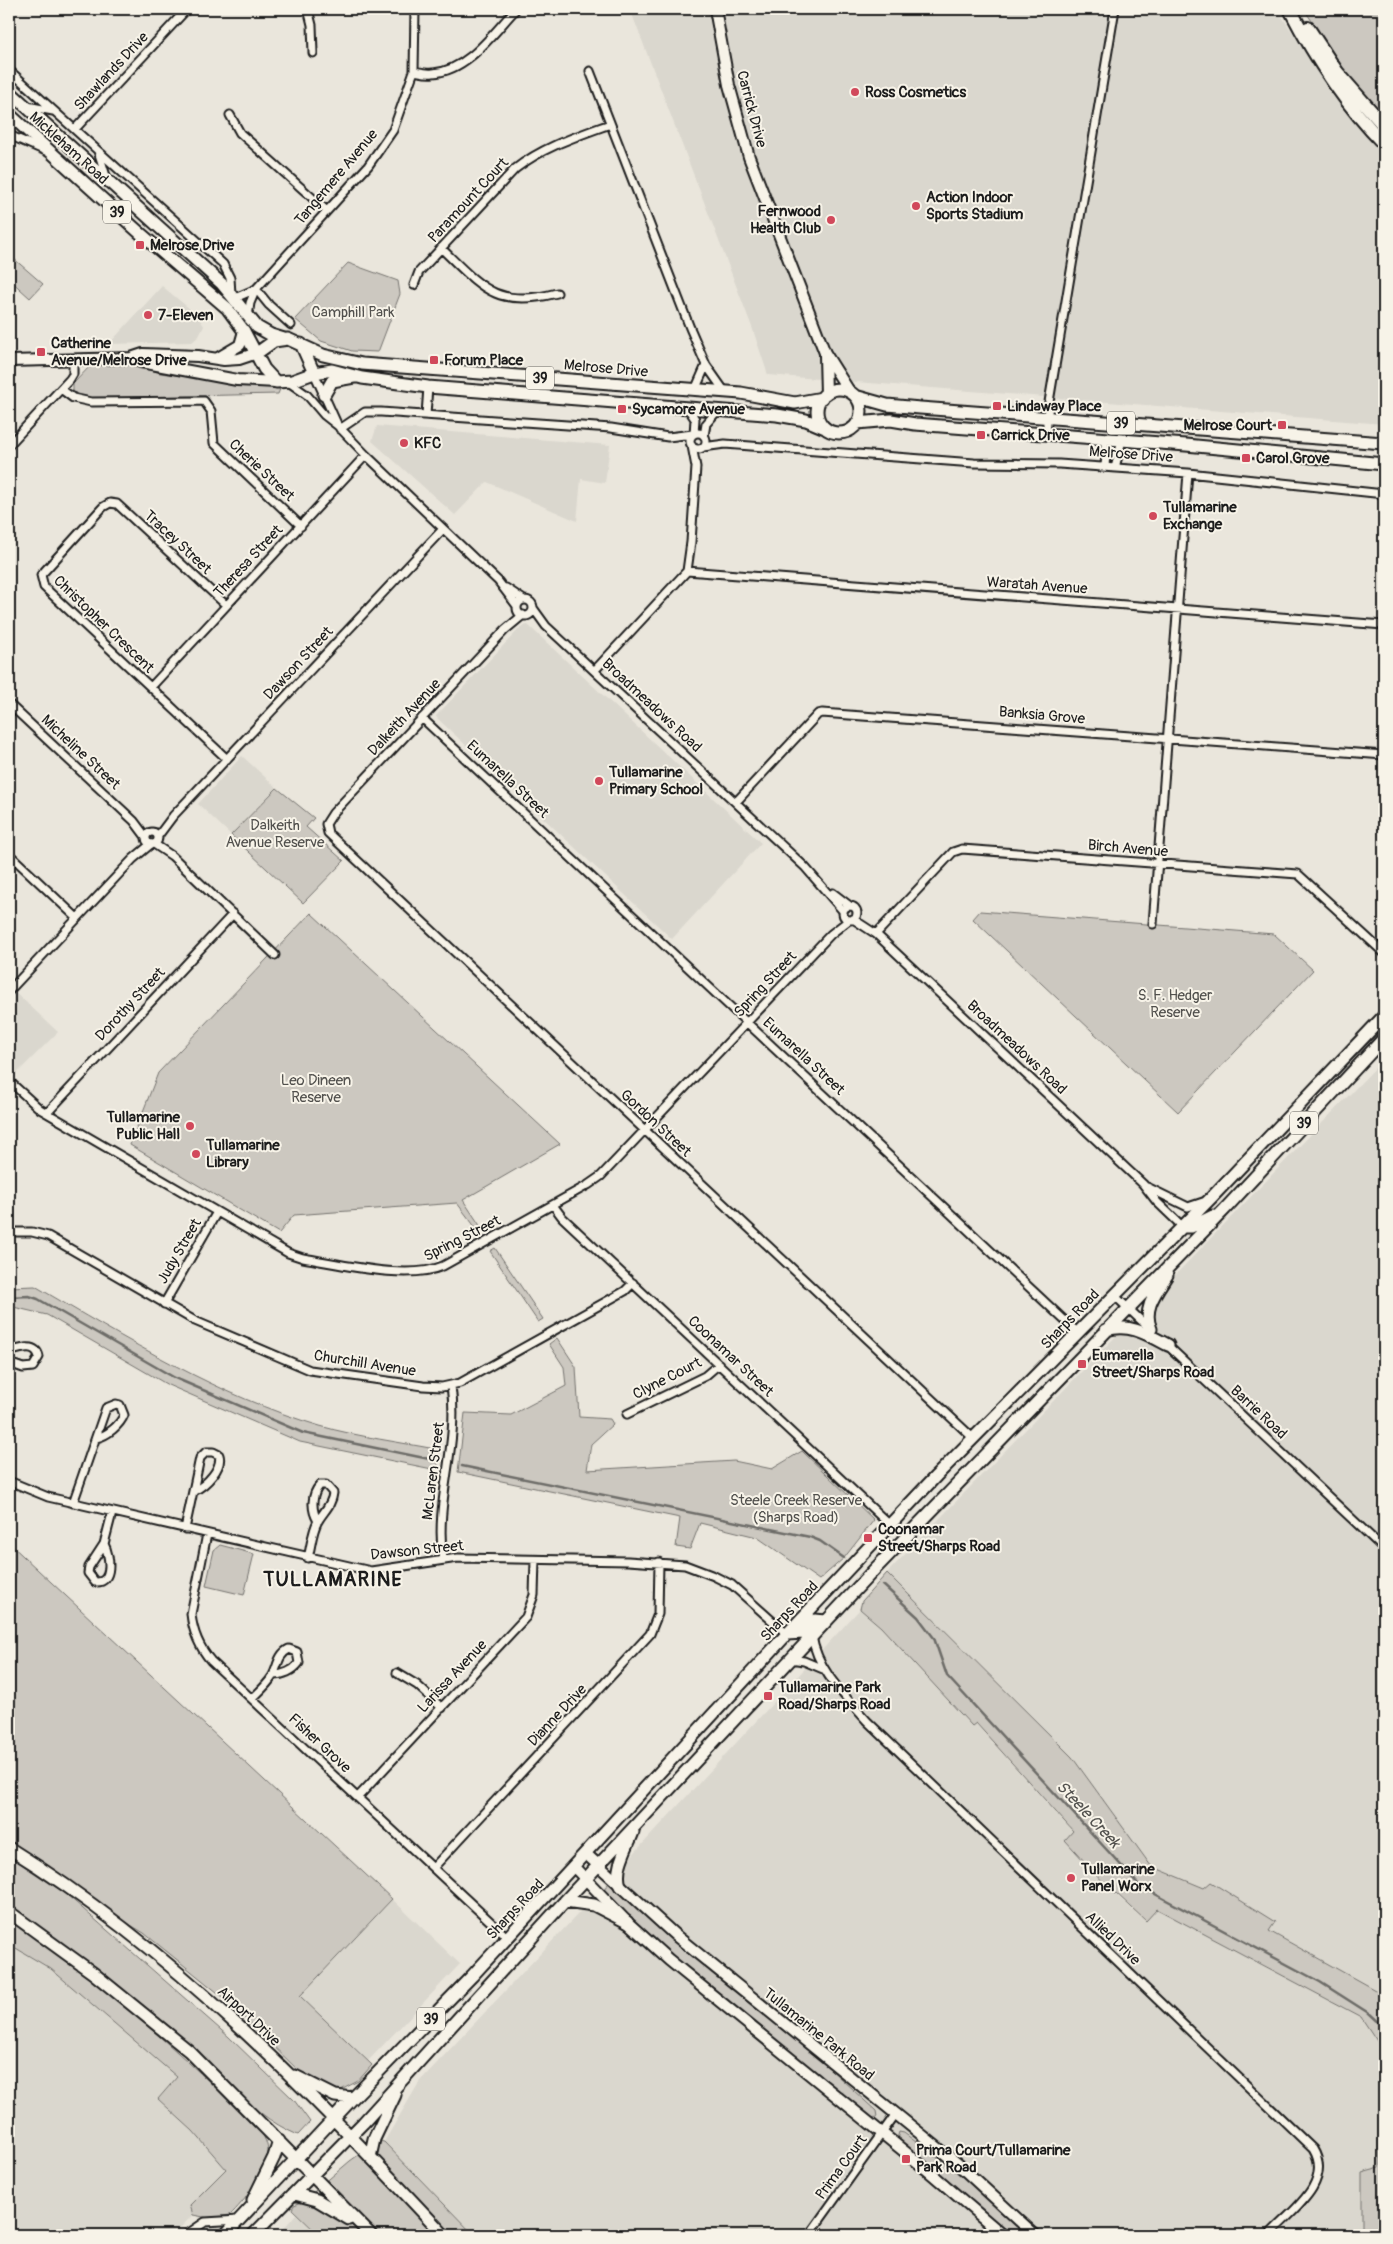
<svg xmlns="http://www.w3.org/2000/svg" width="1393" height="2244" viewBox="0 0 1393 2244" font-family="Pangolin,sans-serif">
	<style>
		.built { fill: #dad7ce }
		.green { fill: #ccc8c0; stroke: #74726e }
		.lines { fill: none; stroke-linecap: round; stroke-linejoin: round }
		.stream { stroke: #6d6c68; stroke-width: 2.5 }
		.street-casing { stroke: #1c1c1c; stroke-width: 11 }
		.secondary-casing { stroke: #1c1c1c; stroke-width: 14 }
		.primary-casing { stroke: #1c1c1c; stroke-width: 15 }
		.highway-casing { stroke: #1c1c1c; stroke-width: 16 }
		.street { stroke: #f7f3e8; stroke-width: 7 }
		.secondary { stroke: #f7f3e8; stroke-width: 10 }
		.primary { stroke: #f7f3e8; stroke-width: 11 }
		.highway { stroke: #f7f3e8; stroke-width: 12 }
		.poi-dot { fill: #d1495b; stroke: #f7f3e8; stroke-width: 2 }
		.labels { text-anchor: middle; stroke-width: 4; stroke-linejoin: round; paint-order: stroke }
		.shield { fill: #f7f3e8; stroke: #5e5c59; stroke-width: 1 }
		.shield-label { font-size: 14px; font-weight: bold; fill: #1c1c1c }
		.street-label { font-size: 15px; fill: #1c1c1c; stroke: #f7f3e8 }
		.poi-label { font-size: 15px; font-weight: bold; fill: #1c1c1c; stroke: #f7f3e8; text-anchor: start }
		.park-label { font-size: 15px; fill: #51504d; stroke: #f7f3e8 }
		.water-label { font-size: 16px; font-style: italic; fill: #52514e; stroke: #f7f3e8 }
		.district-label { font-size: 20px; font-weight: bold; letter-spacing: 1px; fill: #1c1c1c; stroke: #f7f3e8 }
	</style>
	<rect width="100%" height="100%" fill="#eae6dc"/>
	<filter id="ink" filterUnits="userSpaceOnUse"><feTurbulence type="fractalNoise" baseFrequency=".02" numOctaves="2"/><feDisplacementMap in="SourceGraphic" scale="10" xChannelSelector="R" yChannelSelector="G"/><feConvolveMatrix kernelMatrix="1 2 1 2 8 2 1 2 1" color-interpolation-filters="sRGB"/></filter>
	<g filter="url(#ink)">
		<path class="built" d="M630,9h647l66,101 41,41v273l-616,-49 -16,-48z
			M162,286l35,29 7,11 -5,10 -7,6 -83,2z
			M377,426l233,19 -5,38 -24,-4 -4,42 -90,-39 -32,33 -83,-74z
			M528,625l233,218 -89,96 -235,-221 -1,-2 86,-90z
			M242,756l35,32 -46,47 -33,-31z
			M14,991l44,41 -45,45 -4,-4v-76z
			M1384,1059v936h-3l-112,-64 6,-8 -71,-35 -53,-22 -79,-109 -185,-184z
			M860,1609l21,18 91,99 3,-3 98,109 -8,8 50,54 30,27 12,-12 204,108 18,27 1,124 -18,5v62h-888l-90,-93 36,-61 157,-166z
			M392,1899l68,65 -92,97 -68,-65z
			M9,1944l42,25 126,108 -19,22 35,32 33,38 -36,36 3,10 -20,20h-164z
			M296,2214l23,21h-41z"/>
		<path class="green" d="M1304,9h80v107l-37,-42z
			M13,258l30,26 -13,14 -21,-19v-16z
			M348,263l50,18 2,13 -22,58 -26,-1 -31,-10 -26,-22z
			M119,364l18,1 23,8 120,16 -2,5 -183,4 -13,-1 -9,-6v-7l18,-19z
			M277,788l37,30 -8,9 38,34 -41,42 -72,-68z
			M980,911l294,23 39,36 -135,142 -205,-193z
			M311,913l249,231 -97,56 20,30 -4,2 -22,-29 -163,12 -15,18 -149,-88 28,-72z
			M495,1248l48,71 -5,3 -48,-71z
			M35,1286c91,53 183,110 285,140 39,11 80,16 120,24l-3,20 -137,-28 -132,-57 -121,-70 -38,-9v-19z
			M557,1338l19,29 3,50 31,2 3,5 -22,20 -4,26 147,-9 38,8 30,-18 72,69 -30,38 -25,22 -62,-43 -57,-14 -10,26 -14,-2 4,-29 -222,-46 7,-59 46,2 55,-29 -2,-19 -15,-23z
			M9,1543l383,356 -92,97 72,69 -14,16 -17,9 -15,-2 -24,-14 -79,-77 -79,-64 -30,-18 -105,-75z
			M220,1545l34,9 -10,41 -38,-9 8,-36z
			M887,1573l185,184 79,109 53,22 7,-6 64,40 -6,9 115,64v240h-22v-62l18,-5 -1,-124 -18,-27 -204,-108 -11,12 -30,-28 -2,1 -49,-54 8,-9 -97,-108 -4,3 -91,-99 -21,-18 2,-8z
			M9,1856l57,38 163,143 65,63 16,22 -12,13c-28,-12 -47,-29 -69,-50l-220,-177z
			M610,1882l58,54 150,122 58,53 1,6 -6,1 -212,-173 -58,-53z
			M9,1921c92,60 172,132 251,209 4,7 8,14 8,22 1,18 -25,51 -38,63l-21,3 -16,-3 -3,-10 36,-36 -33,-38 -35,-32 19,-22 -126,-108 -42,-25z
			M899,2132l5,1 79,59 45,43h-18l-47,-42 -66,-54z
			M378,2141l6,1 90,93h-155l-27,-26 2,-4 8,-3 48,-41z"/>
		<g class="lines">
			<path class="stream" d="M9,1297l20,-1 9,3 137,79 128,55 131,27
				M462,1466l348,71 10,4 24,17
				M883,1585l35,32 16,21 13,38 193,210 180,96 47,30 17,16"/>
			<g class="street-casing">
				<path id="street" d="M308,9l4,16 1,28
					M9,70l214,194 7,14 1,16
					M414,71c6,1 13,3 19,2 35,-2 61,-41 83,-64
					M590,71l100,257 16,37 19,27
					M27,106l26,5
					M230,115l10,18 87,78
					M75,129l112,-120
					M9,135l39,17
					M98,151l9,28
					M441,248c40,39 55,61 116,45
					M414,285l5,-13 96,-103c28,-22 62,-33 95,-45
					M256,289l13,16 22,20
					M235,298l21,-9
					M248,317l2,-14 6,-14 112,-123 25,-36 21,-59 1,-62
					M314,373l24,53
					M287,381l20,14 17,20 14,11 28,29 132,126 19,25
					M61,389l12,9 18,4 113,-1 7,10 3,32 87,83
					M695,390l11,-25
					M687,407l8,12 -1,15
					M426,415l2,-28
					M340,429l25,-17h16l230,16 57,9 25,-3
					M690 441a8 8 0 1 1 16 0a8 8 0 1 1-16 0Z
					M1046,434l3,-32 66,-393
					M704,436l2,-12 12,-14
					M1104,439l2,14 -1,14
					M9,445l61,-66 3,-5v-15
					M703,447l22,-3 249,19 85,1 129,9 196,21
					M1115,468l7,-28
					M687,571l697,54
					M506,588l18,12
					M517 608a8 8 0 1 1 16 0a8 8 0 1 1-16 0Z
					M226,605l-109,-101 -7,-1 -7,4 -62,68 3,12 183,172
					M533,608l13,18 259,241 38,44
					M523,615l-18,15 -172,183 -7,11 2,9 645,605
					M595,670l92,-99 4,-29 5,-75 -4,-21
					M151,687l215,-232
					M9,704l125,117 12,16
					M422,718l656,615
					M736,802l82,-88 4,-1 562,42
					M146 838a6 6 0 1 1 12 0a6 6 0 1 1-12 0Z
					M158,836l15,-20 270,-287
					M154,844l18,12 103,99
					M9,854l68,64
					M833,893l17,13
					M843 913a7 7 0 1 1 14 0a7 7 0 1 1-14 0Z
					M853,919l23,15 267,250 14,18 26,25
					M1153,924l35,-451
					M876,934l77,-82 9,-3 336,25 86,79
					M9,991l124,-132 18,-15
					M9,1081l31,28 248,144 15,5c38,6 105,23 140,8l145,-81 13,-9 230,-242 18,-14
					M47,1113l186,-199
					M1147,1187l41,20 15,-5
					M553,1205l9,12 329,309
					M9,1232h23l16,4 147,85 115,49 113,16 19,1 18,-4 165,-92 8,-8
					M1114,1295l35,33
					M164,1304l53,-92
					M1166,1344l218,205
					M9,1352c10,-3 27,-10 30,5l-6,10 -10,1 -14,-5
					M627,1414l78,-38 14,-12
					M9,1481l39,16 323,74 87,-13 170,3 57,4 29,11 18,9 55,49
					M73,1503l33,-95 10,-4 4,1 4,10c-4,10 -17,21 -28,23
					M185,1529l15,-71 6,-6h7l6,3c4,13 -13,30 -25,36
					M207,1534l-16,80c2,19 8,33 20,47l297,277
					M104,1544c6,11 10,40 -9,38l-7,-9 1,-6 15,-23 8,-31
					M308,1558c3,-11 4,-27 10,-37 5,-9 14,-16 15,-28l-7,-8h-6c-9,10 -9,25 -2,36
					M443,1559c-9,-59 17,-114 8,-173
					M812,1636c5,34 33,60 55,85l446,428c21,34 -23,63 -44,86
					M790,1659l14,2 19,8
					M397,1673l20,12 25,23
					M252,1699c7,-7 15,-14 20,-22 6,-9 5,-22 17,-28l8,3 2,11c-6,8 -16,12 -25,12
					M358,1797l168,-180 8,-22 1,-35
					M433,1868l217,-234 8,-20 1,-52
					M186,2235l19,-13 34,-2
					M809,2235l86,-120"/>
			</g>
			<g class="secondary-casing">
				<path id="secondary" d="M715,9l14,76 20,72 76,196 24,38
					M825,355l1,39
					M131,358l10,4 96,18 39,2
					M218,358l22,-13 4,-14
					M9,361l122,-3 12,-4 55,2 26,4 15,-1 18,-6
					M586,1854l89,81 284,230 76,70
					M574,1867l53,55 42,38 257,209 77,66"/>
			</g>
			<g class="primary-casing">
				<path id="primary" d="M9,91l213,193 35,43 14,8 13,4
					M9,114l132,120 86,74 17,23 20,38 12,13 16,-1 22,-8 18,-3 30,8 66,9 349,28 29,5 19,8
					M301,344l13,29
					M257,353l17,-12 14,-2 35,16 39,9 379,29 54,10 27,-5
					M817 411a22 22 0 1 1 44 0a22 22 0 1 1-44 0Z
					M324,395l8,-14 22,-4
					M855,396l32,9 33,3 464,35
					M857,423l34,-3 24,4 271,21 198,19
					M1183,1227h8l22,-11
					M1151,1329c-9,-20 5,-37 16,-54
					M1106,1330c24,-7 41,4 62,15
					M787,1634l16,-1 12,-13 11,1
					M9,1848c166,103 303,245 435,387
					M620,1886c-6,-18 7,-38 13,-54
					M565,1901l29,4 33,17
					M9,1912l84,61 96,78 182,184
					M295,2076l40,20 18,2
					M370,2157l4,-18 21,-44
					M295,2194l22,6 32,19
					M253,2200l21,-43 5,-16
					M225,2235l128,-137 119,-122 315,-342 149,-158 276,-279 172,-181
					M253,2235l110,-112 202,-222 309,-331 351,-361 159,-171"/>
			</g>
			<g class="highway-casing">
				<path id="highway" d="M1290,9c25,49 55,95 94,135
					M1308,28l29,44 47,54"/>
			</g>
			<use href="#street" class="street"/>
			<use href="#secondary" class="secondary"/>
			<use href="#primary" class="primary"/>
			<use href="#highway" class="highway"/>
		</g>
	</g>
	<g class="poi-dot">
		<circle cx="855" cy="92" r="5"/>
		<circle cx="916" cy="206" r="5"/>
		<circle cx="831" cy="220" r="5"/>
		<rect x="135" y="240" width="10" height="10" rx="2.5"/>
		<circle cx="148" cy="315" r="5"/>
		<rect x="36" y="347" width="10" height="10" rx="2.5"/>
		<rect x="429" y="355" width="10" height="10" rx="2.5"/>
		<rect x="992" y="401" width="10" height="10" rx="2.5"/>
		<rect x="617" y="404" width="10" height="10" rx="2.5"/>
		<rect x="1277" y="420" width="10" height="10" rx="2.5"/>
		<rect x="976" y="430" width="10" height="10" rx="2.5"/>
		<circle cx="404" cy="443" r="5"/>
		<rect x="1241" y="453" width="10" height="10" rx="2.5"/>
		<circle cx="1153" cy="516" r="5"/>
		<circle cx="599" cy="781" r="5"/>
		<circle cx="190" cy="1126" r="5"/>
		<circle cx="196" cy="1154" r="5"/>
		<rect x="1077" y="1359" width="10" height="10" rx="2.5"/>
		<rect x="863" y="1533" width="10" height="10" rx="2.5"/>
		<rect x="763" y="1691" width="10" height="10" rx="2.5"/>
		<circle cx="1071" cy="1878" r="5"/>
		<rect x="901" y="2154" width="10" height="10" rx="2.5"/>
	</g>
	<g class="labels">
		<g class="shield">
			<rect x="103" y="200.5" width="28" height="23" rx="4"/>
			<rect x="526" y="366.5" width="28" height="23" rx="4"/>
			<rect x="1107" y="411.5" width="28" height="23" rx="4"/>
			<rect x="1290" y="1111.5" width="28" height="23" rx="4"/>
			<rect x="417" y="2007.5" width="28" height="23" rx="4"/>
		</g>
		<g class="shield-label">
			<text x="117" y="217">39</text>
			<text x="540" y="383">39</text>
			<text x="1121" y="428">39</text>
			<text x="1304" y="1128">39</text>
			<text x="431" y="2024">39</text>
		</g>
		<g class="street-label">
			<text transform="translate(111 71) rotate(-47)" y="5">Shawlands Drive</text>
			<text transform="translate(752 109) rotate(75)" y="5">Carrick Drive</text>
			<text transform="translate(69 148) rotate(42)" y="5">Mickleham Road</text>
			<text transform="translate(336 177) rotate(-50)" y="5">Tangemere Avenue</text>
			<text transform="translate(468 200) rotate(-47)" y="5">Paramount Court</text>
			<text transform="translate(606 368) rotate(5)" y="5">Melrose Drive</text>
			<text transform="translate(1131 454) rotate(4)" y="5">Melrose Drive</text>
			<text transform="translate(262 470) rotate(43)" y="5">Cherie Street</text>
			<text transform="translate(178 542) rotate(43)" y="5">Tracey Street</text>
			<text transform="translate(248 561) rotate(-47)" y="5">Theresa Street</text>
			<text transform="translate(1037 585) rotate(4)" y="5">Waratah Avenue</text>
			<text transform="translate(104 624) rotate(44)" y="5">Christopher Crescent</text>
			<text transform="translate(298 663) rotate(-47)" y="5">Dawson Street</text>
			<text transform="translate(652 705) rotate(43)" y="5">Broadmeadows Road</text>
			<text transform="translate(1042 715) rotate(5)" y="5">Banksia Grove</text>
			<text transform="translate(404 717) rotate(-47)" y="5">Dalkeith Avenue</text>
			<text transform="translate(81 752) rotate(43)" y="5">Micheline Street</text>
			<text transform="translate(508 779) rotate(43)" y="5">Eumarella Street</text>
			<text transform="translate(1128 848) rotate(5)" y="5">Birch Avenue</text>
			<text transform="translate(765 984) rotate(-47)" y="5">Spring Street</text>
			<text transform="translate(130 1004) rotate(-47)" y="5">Dorothy Street</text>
			<text transform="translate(1017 1047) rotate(43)" y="5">Broadmeadows Road</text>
			<text transform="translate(804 1056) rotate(43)" y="5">Eumarella Street</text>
			<text transform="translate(656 1123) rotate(43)" y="5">Gordon Street</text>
			<text transform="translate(462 1238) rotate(-27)" y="5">Spring Street</text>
			<text transform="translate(179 1251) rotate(-60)" y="5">Judy Street</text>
			<text transform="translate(1070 1319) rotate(-46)" y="5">Sharps Road</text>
			<text transform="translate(731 1356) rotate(43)" y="5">Coonamar Street</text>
			<text transform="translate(365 1363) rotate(9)" y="5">Churchill Avenue</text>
			<text transform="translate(667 1378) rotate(-27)" y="5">Clyne Court</text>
			<text transform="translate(1259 1412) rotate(43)" y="5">Barrie Road</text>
			<text transform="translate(433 1471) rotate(-83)" y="5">McLaren Street</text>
			<text transform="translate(417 1550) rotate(-6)" y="5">Dawson Street</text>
			<text transform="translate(789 1611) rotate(-47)" y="5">Sharps Road</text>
			<text transform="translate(452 1676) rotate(-47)" y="5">Larissa Avenue</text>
			<text transform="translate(557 1715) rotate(-47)" y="5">Dianne Drive</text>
			<text transform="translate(320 1743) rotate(43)" y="5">Fisher Grove</text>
			<text transform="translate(515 1909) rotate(-47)" y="5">Sharps Road</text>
			<text transform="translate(1113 1938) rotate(44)" y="5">Allied Drive</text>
			<text transform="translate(249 2016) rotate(43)" y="5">Airport Drive</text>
			<text transform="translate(819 2034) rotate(39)" y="5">Tullamarine Park Road</text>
			<text transform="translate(841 2167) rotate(-54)" y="5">Prima Court</text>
		</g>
		<g class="poi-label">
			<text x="865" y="97">Ross Cosmetics</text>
			<text x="926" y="202">Action Indoor<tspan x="926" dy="17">Sports Stadium</tspan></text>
			<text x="821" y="216" text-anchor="end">Fernwood<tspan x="821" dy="17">Health Club</tspan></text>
			<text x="150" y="250">Melrose Drive</text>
			<text x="158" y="320">7-Eleven</text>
			<text x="51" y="348">Catherine<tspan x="51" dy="17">Avenue/Melrose Drive</tspan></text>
			<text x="444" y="365">Forum Place</text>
			<text x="1007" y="411">Lindaway Place</text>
			<text x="632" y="414">Sycamore Avenue</text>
			<text x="1272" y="430" text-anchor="end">Melrose Court</text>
			<text x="991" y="440">Carrick Drive</text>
			<text x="414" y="448">KFC</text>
			<text x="1256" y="463">Carol Grove</text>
			<text x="1163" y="512">Tullamarine<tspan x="1163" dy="17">Exchange</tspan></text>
			<text x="609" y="777">Tullamarine<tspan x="609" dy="17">Primary School</tspan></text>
			<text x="180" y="1122" text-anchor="end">Tullamarine<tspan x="180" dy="17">Public Hall</tspan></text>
			<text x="206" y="1150">Tullamarine<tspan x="206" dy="17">Library</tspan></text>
			<text x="1092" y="1360">Eumarella<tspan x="1092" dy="17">Street/Sharps Road</tspan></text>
			<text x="878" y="1534">Coonamar<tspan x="878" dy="17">Street/Sharps Road</tspan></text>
			<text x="778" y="1692">Tullamarine Park<tspan x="778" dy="17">Road/Sharps Road</tspan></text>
			<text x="1081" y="1874">Tullamarine<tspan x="1081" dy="17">Panel Worx</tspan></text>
			<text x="916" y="2155">Prima Court/Tullamarine<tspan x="916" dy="17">Park Road</tspan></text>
		</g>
		<g class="park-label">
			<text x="353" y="317">Camphill Park</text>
			<text x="275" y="830">Dalkeith<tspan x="275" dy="17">Avenue Reserve</tspan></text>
			<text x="1175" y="1000">S. F. Hedger<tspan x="1175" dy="17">Reserve</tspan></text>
			<text x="316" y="1085">Leo Dineen<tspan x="316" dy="17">Reserve</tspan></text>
			<text x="796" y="1505">Steele Creek Reserve<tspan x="796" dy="17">(Sharps Road)</tspan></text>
		</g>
		<g class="water-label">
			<text transform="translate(1089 1814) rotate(47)" y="6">Steele Creek</text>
		</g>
		<g class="district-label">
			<text x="333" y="1586">TULLAMARINE</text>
		</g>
	</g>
	<rect width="1393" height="2244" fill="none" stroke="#f7f3e8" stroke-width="30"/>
	<rect x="15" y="15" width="1363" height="2214" fill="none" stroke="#1c1c1c" stroke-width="2" filter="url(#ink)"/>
</svg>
